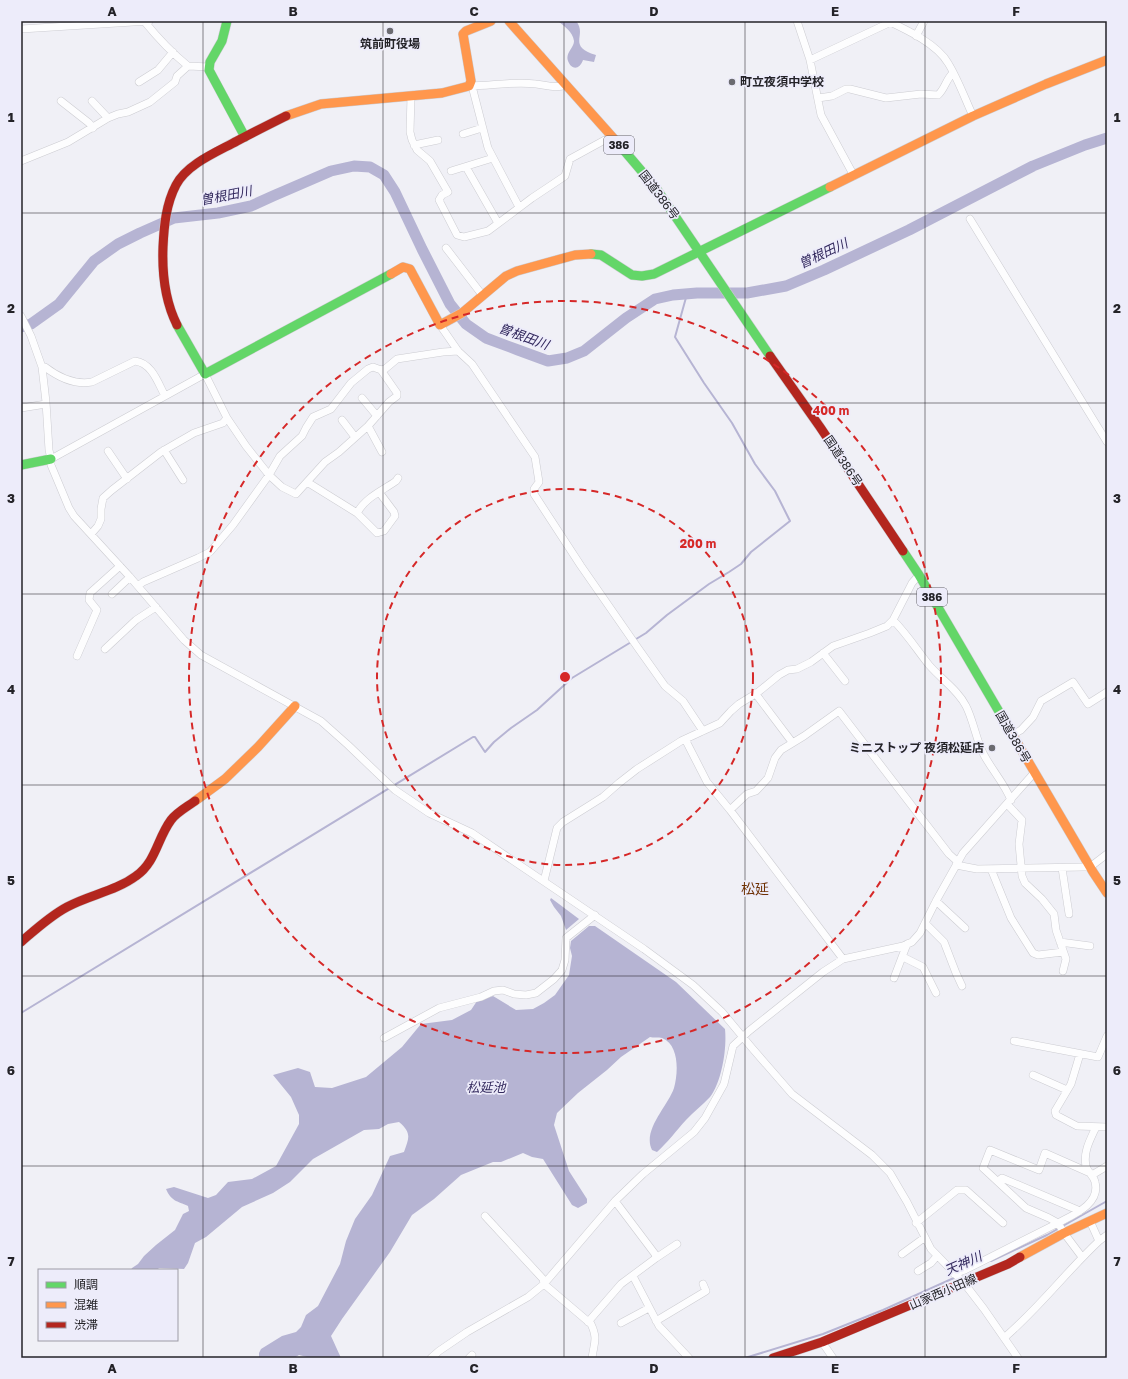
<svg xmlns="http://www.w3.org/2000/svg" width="1128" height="1379" viewBox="0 0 1128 1379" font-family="'Golos Text','Noto Sans JP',sans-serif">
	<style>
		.water { fill: #b6b4d3 }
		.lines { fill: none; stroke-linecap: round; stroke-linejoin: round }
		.stream { stroke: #b6b4d3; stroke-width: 2 }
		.river { stroke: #b6b4d3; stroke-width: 11 }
		.street-casing { stroke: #ccccd1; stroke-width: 8 }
		.fast-casing { stroke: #ccccd1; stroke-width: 10 }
		.slow-casing { stroke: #ccccd1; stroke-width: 10 }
		.jam-casing { stroke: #ccccd1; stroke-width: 10 }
		.street { stroke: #fdfdfe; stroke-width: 7 }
		.fast { stroke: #63d668; stroke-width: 9 }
		.slow { stroke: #ff974d; stroke-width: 9 }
		.jam { stroke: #b3261e; stroke-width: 9 }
		.grid { fill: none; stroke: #242328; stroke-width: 1; stroke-opacity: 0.55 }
		.ring { fill: none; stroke: #d62828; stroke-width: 2; stroke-dasharray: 7 5 }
		.poi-dot { fill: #6b6b70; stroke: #edecfa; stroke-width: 1.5 }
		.labels { text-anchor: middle; stroke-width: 3.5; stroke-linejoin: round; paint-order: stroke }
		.shield { fill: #edecfa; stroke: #605f67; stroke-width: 1 }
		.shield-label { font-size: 11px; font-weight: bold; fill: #242328 }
		.poi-label { font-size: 12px; font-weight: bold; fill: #242328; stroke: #edecfa }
		.street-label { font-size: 12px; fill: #242328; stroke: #edecfa }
		.water-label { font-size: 13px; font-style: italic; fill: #32285d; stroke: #edecfa }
		.quarter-label { font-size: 14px; fill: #6e3104; stroke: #edecfa }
		.centre { fill: #d62828; stroke: #edecfa; stroke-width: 2 }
		.ring-label { font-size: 12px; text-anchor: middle; font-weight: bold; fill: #d62828; stroke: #edecfa; stroke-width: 3.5; stroke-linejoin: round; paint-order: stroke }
		.neatline { fill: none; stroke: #242328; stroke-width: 1.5 }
		.grid-label { font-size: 13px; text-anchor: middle; font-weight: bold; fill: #242328 }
	</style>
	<rect width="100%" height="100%" fill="#f0f0f6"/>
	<path class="water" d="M558,21h18c12,14 -10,25 20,34l-2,7 -11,-2c-3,9 -11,11 -15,1 -3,-8 6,-13 6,-20 -1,-9 -10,-15 -16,-20z
		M551,898l28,21 -13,11 -5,-14 -7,-9 -4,-7z
		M589,926h6l81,56 49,47c2,19 -3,52 -15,68 -7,8 -17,15 -24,23 -10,11 -18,22 -29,32l-5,-2c-10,-20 16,-44 22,-62 4,-14 6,-43 -12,-50 -3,-1 -9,0 -12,-1l-29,20 -14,13 -29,23 -21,20 -3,12 15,46 18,28v4l-9,5 -6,-3 -29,-46 -11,-2 -9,-4 -22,9h-8l-32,13 -27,24 -22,16 -22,37 -48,67 -11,17 10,22h-30l-12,-3 -5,3h-35v-5l2,-4 21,-13 14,-4 5,-5 5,-12 12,-9 22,-42 6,-23 9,-22 17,-24 18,-39 14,-4c5,-14 8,-19 -5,-30l-11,2 -9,5 -15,1 -51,29 -23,23 -17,11 -31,14 -36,30 -11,6 -7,20 -4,6 -25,-1 -2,2h-26l1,-2 6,-4 6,-8 12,-11 19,-15 8,-16 6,-3 -1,-5c-11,-5 -17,-5 -22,-17l8,-2 34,11 8,-3 12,-13 24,-3 24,-13 23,-42v-9l-8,-18 -18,-22 25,-7 12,4 5,15 17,1 34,-11 36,-30 19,-23 31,-4 19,-10 6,-9 16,-5 23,14 17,-1 11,-6 11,-8 14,-20 3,-19 -2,-8 1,-7z"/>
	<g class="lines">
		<path class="stream" d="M21,1013l452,-276h2l10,15 9,-10 17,-14 26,-18 35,-32 74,-45 21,-18 42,-31 20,-12 12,-8 10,-12 39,-31 -15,-30 -20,-27 -23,-41 -28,-40 -29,-46 12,-43
			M991,1261l56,-26 60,-34
			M745,1358l78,-24 60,-24 73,-33
			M1106,1358l1,-3"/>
		<path class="river" d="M21,327l10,-3 28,-20 35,-43 24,-17 22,-11 34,-15 44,-5 33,-7 22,-10 58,-25 23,-5 16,1 14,8 11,17 27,57 28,55 16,20 20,14 32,12 30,11 19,-3 17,-7 42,-33 29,-19 18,-4 24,-2h50l39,-7 38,-16 85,-40 124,-64 52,-21 22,-7"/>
		<g class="street-casing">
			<path id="street" d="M144,21c13,16 28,32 44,45
				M797,21l13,39 11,55 33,61
				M888,21c19,9 49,23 60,42 10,16 17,36 25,53
				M21,29l128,-8
				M916,36l8,-15
				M810,60l81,-38v-1
				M139,82l19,-12 15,-18
				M469,86c22,0 44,-5 67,-2 10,1 20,5 30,1
				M472,86l16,62 31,59
				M411,96l-1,36 2,8 5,10 13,11 18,31 -6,3 -3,5 18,35 7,2 24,-6 44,-33 33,-22 5,-17 42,-23
				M818,98l14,-2 14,-7h4l36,9 35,-4 17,1c7,-6 8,-16 15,-22
				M61,101l28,22 4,5
				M92,101l16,17
				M463,134l19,-6
				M414,145l24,-5
				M21,161l47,-19 40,-24 10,-4 10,-2 22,-10 25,-20 2,-6 11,-10 21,1
				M466,167l32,56
				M451,171l42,-13
				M970,219l137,223
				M446,248l37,48
				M21,316l10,20 11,31 4,35 3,48 2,9v6l18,43 5,8 56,61 54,63 17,15 120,66 27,24 47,45 34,23 43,20 172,116 49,36 29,27 30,36 40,46 80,61 18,18 17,29 24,47 33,34 20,26 34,49
				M440,325l18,26 14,13 63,93 4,25 -5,7v5l47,72 57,82 27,38 18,15 20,30
				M42,367h3c13,10 30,18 47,15l43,-21c17,2 23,22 30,35
				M362,398l15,18
				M21,408l25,-4
				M342,420l13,17
				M368,426l14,26
				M164,450l19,30
				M108,451l19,28
				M51,459l154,-85 22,44 19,28 23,29 13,12 14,7 29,-32 14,-10 29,-26 21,-24 8,-6v-3l-16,-23 4,-1 12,-10 46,-7 15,-1
				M307,482l50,31 20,20 7,-2 11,-15 -1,-4 -15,-20
				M357,513c9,-16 25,-22 39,-32l2,-3
				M91,534l7,-8 3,-7v-10l2,-11 9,-8 49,-38 33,-19 29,-10 4,-5
				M138,586l5,-4 55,-24 12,-6 23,-27 36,-50 11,-19 22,-20 4,-8 7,-11 18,-8 20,-26 17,-14 5,-2 8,3
				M112,594l18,-17
				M893,620c14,14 24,30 36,45 12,14 29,25 37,41 8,16 10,34 18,49 8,15 20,28 27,45
				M105,649l31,-29 20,-13
				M823,653l22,28
				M77,656l20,-46 -8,-10 1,-7 30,-27
				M755,693l37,49
				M1012,735l9,-5 12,-13 8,-16 32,-19 15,22 19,-12
				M685,739l22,43 23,28
				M1007,804l15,16 -3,24 3,32 3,7 17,16 12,15 2,16 10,29 -3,12
				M956,865l21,4 106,-2h7l17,-13
				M1062,868l7,46
				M991,869l20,49 22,35 5,2 25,-3
				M544,881l13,-53 6,-6 40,-25 16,-14 18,-14 44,-28 39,-18 11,-12 8,-7 18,-11 22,-18 9,-5 9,-1 14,-7 22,-16 37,-13 17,-7 6,-6 19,-37 7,-8
				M936,901l29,27
				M925,923l19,19 12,31 6,13
				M1060,942l30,4
				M903,957l20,10 13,26
				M843,959l-113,-149 17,-16 9,-3 12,-13 7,-20 6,-8 23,-14 35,-25 110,143 9,8
				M894,978l13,-34
				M384,1038l55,-30 42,-11 13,-6 9,-1 11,4 12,1 10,-2 18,-14 8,-9 3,-10 1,-22 29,-23
				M1014,1041l84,16 9,-21
				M1080,1054l-9,30 -16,27 1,4 21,11 30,1
				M1033,1075l34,15
				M1092,1175l15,-9
				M998,1181l4,-3 78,33
				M485,1216l58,63 1,5 47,40c7,15 3,19 1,34
				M916,1223l41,-33h9l37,33
				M1058,1223l-9,-5 -23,-10 -43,-40 7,-18 49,20 6,-17 43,19
				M1099,1241l8,-6
				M902,1254l22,-16
				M1082,1257l-18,-24 -6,-10c15,-8 43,-19 37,-41 -1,-6 -7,-9 -9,-16 -3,-14 4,-26 10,-39
				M656,1258l21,-14
				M918,1271l13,-8 6,-7
				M954,1274l11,-4 93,-47
				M633,1276l26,50 30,32
				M656,1321l50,-30 -3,-7
				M588,1322l33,-38 35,-26 -1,-4 -40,-53
				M621,1323l28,-15
				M1004,1338c35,-30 62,-66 95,-97l-9,-20
				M822,1342l11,16
				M431,1358l8,-7 28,-19 61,-35 16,-13 71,-83 28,-27 51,-42 11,-14 19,-34 9,-38 16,-15 74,-59 20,-13 60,-13 9,-4 8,-9 16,-32 27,-48 71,-80
				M469,1358l3,-3"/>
		</g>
		<g class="fast-casing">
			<path id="fast" d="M227,21l-5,20 -12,21 -1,8 36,67
				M616,141l40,47 114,168
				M591,254l10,1 31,20 10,1 12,-2 176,-87
				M177,325l28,49 186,-100
				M21,465l30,-6
				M903,551l16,24 82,140"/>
		</g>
		<g class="slow-casing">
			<path id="slow" d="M509,21l107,120
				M286,116l35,-12 121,-11 27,-7 2,-5 -8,-47 3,-3 25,-10
				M830,187l143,-71 73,-32 61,-24
				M391,274l12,-7 7,2 30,56 22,-12 44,-37 11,-5 58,-16 16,-1
				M1001,715l92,157 14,21
				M195,801l30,-22 33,-32 37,-41
				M1020,1257l44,-24 43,-20"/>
		</g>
		<g class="jam-casing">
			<path id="jam" d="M177,325c-12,-24 -15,-52 -14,-78 1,-21 3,-43 13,-62 11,-21 41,-33 61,-44 17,-9 33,-17 49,-25
				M770,356l50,71 83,124
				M21,942c14,-12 29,-26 46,-35 22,-12 49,-16 69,-31 20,-14 21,-37 35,-56 6,-8 16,-13 24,-19
				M773,1358l49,-16 186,-78 12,-7"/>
		</g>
		<use href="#street" class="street"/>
		<use href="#fast" class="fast"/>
		<use href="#slow" class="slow"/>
		<use href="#jam" class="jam"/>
	</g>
	<path class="grid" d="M203,21v1337M383,21v1337M564,21v1337M745,21v1337M925,21v1337M21,213h1086M21,403h1086M21,594h1086M21,785h1086M21,976h1086M21,1166h1086"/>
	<g class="ring">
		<circle cx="565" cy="677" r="188"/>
		<circle cx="565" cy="677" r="376"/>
	</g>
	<g class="poi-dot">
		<circle cx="390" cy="31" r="4"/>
		<circle cx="732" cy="82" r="4"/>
		<circle cx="992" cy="748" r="4"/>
	</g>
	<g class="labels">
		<g class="shield">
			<rect x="604" y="136" width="30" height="18" rx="3"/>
			<rect x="917" y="588" width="30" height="18" rx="3"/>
		</g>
		<g class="shield-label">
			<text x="619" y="149">386</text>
			<text x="932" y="601">386</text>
		</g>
		<g class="poi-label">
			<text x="390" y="48">筑前町役場</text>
			<text x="740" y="86" text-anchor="start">町立夜須中学校</text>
			<text x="984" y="752" text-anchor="end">ミニストップ 夜須松延店</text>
		</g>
		<g class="street-label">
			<text transform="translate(659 195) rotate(53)" y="4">国道386号</text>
			<text transform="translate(843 461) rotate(56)" y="4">国道386号</text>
			<text transform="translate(1013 737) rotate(60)" y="4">国道386号</text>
			<text transform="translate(943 1292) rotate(-23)" y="4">山家西小田線</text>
		</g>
		<g class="water-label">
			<text transform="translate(226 195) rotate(-11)" y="5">曽根田川</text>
			<text transform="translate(823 253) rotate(-25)" y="5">曽根田川</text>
			<text transform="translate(524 336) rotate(20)" y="5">曽根田川</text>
			<text x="486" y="1092">松延池</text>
			<text transform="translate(963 1263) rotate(-24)" y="5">天神川</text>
		</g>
		<g class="quarter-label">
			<text x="755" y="894">松延</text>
		</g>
	</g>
	<circle cx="565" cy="677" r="6" class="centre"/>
	<g class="ring-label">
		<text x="831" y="415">400 m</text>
		<text x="698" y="548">200 m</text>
	</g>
	<rect width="1128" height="1379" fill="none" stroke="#edecfa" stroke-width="44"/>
	<rect x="38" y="1269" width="140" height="72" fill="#edecfa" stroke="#9d9ca6"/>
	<rect x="46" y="1282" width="20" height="6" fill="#63d668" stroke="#9d9ca6"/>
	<text x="74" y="1289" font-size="12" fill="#242328">順調</text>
	<rect x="46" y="1302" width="20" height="6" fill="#ff974d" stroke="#9d9ca6"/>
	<text x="74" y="1309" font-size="12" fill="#242328">混雑</text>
	<rect x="46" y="1322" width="20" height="6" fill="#b3261e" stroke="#9d9ca6"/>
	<text x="74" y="1329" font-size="12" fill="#242328">渋滞</text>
	<rect x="22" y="22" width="1084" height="1335" class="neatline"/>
	<g class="grid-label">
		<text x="112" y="16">A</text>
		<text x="293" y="16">B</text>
		<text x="474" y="16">C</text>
		<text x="654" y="16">D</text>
		<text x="835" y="16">E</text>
		<text x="1016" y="16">F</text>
		<text x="11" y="122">1</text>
		<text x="1117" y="122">1</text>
		<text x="11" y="313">2</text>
		<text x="1117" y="313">2</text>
		<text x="11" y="503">3</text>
		<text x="1117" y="503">3</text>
		<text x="11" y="694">4</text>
		<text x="1117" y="694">4</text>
		<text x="11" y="885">5</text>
		<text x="1117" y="885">5</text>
		<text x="11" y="1075">6</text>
		<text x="1117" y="1075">6</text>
		<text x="11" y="1266">7</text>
		<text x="1117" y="1266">7</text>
		<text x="112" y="1373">A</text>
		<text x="293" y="1373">B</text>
		<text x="474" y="1373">C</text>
		<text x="654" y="1373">D</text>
		<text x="835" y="1373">E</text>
		<text x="1016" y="1373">F</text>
	</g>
</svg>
